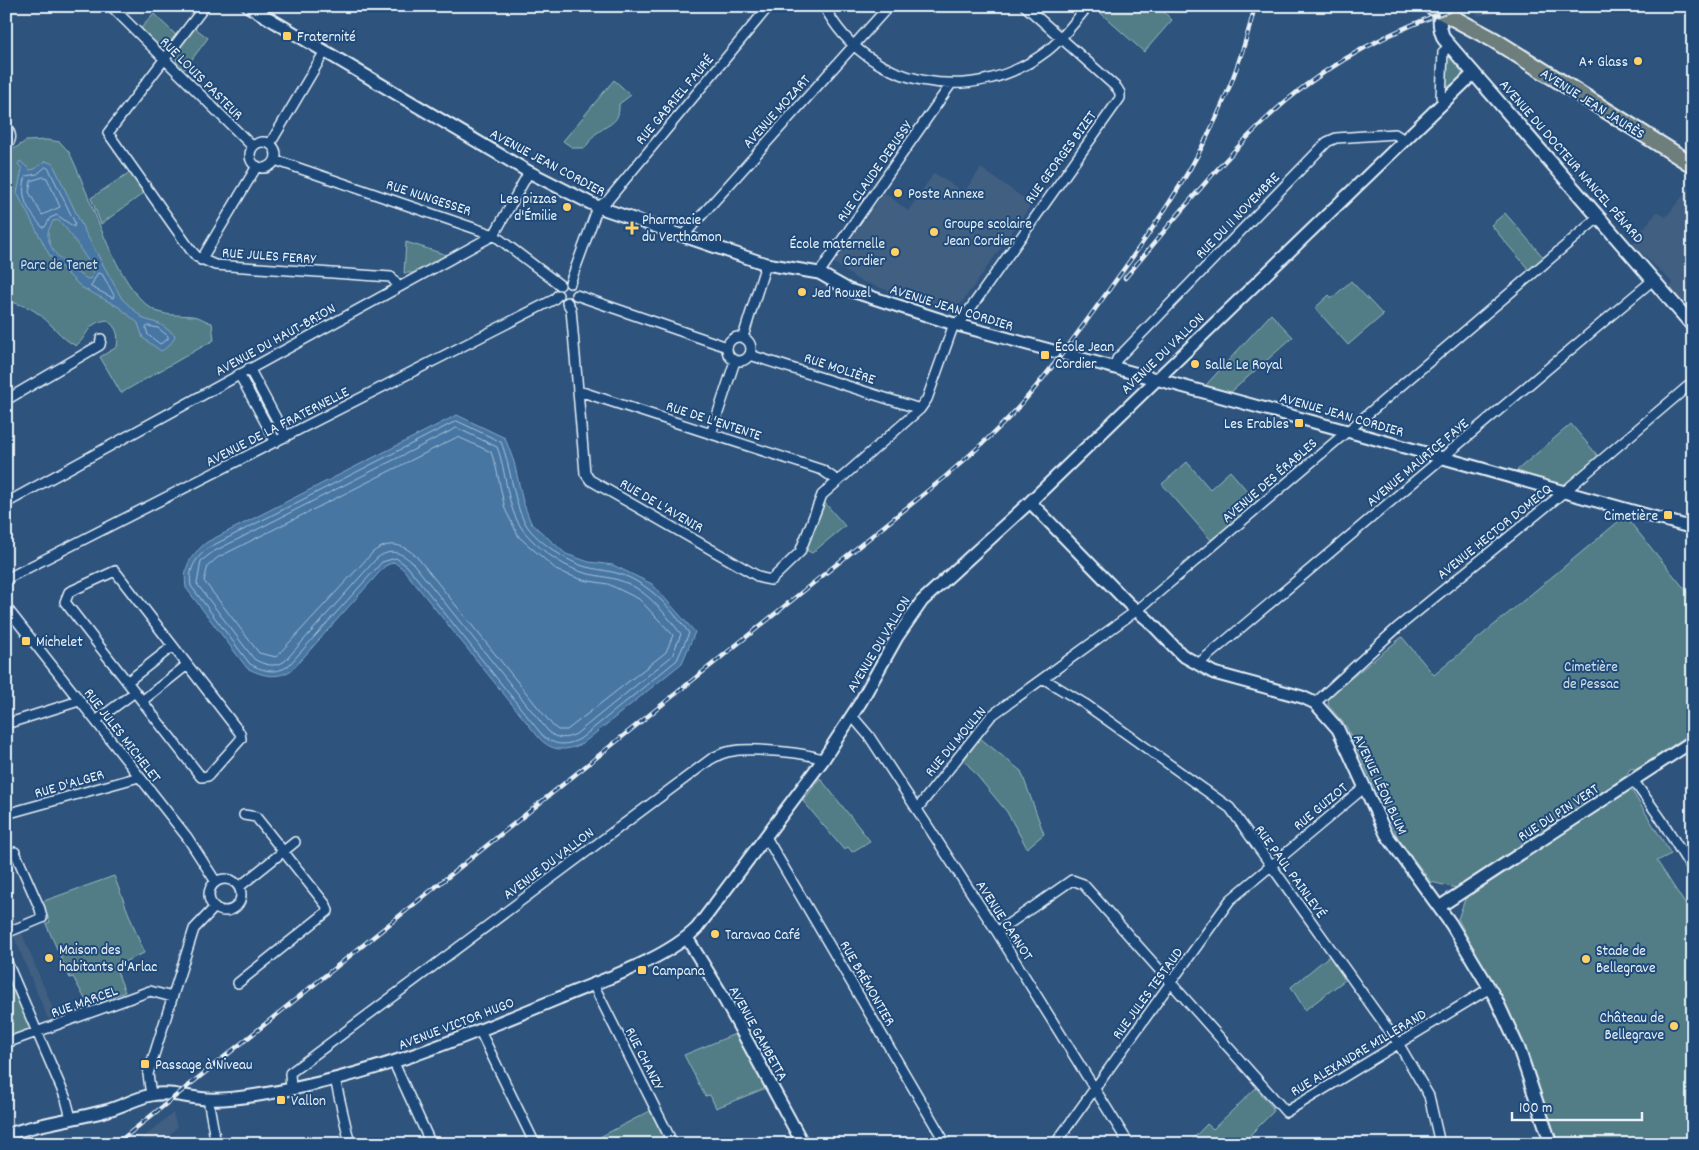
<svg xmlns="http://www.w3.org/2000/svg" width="1699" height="1150" viewBox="0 0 1699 1150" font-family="Dekko,sans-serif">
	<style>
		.built { fill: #405e81 }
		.green { fill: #527d86; stroke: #9db7bf }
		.water { fill: #4776a3; stroke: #87a7c5; fill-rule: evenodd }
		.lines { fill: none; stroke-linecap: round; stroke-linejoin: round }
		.shore { stroke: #a8c0d6; stroke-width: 1 }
		.minor-casing { stroke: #e8f1f8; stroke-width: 12 }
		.tertiary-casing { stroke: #e8f1f8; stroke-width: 15 }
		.secondary-casing { stroke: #e8f1f8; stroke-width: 16 }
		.primary-casing { stroke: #e8f1f8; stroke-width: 19 }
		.minor { stroke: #1f4a7a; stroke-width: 9 }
		.tertiary { stroke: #1f4a7a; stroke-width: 11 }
		.secondary { stroke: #1f4a7a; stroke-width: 12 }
		.primary { stroke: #6d7e7c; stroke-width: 15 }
		.rail-casing { stroke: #e8f1f8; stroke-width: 4.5 }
		.rail { stroke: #1f4a7a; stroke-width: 2.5; stroke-dasharray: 8; stroke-linecap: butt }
		.poi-dot { fill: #ffd166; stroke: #1f4a7a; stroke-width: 2 }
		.labels { text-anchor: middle; stroke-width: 4; stroke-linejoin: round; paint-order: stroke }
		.poi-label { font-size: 15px; fill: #e8f1f8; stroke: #1f4a7a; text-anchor: start }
		.street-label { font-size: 15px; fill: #e8f1f8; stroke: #1f4a7a }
		.park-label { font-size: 15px; fill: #d2e0e7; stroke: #1f4a7a }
	</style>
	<rect width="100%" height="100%" fill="#2e537d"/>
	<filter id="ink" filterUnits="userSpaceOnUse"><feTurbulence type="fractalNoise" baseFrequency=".02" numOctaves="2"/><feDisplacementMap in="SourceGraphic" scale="10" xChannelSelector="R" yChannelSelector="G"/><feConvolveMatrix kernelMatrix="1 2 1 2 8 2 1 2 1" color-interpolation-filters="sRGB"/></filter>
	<g filter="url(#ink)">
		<path class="built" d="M1473,6h58l-53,10z
			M981,168l51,36 -78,110 -96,-34 -24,-17 50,-71 24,19 26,-38 30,19z
			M1693,183v131l-24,-26 4,-5 -40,-38 3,-5 -2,-1 24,-28 8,6z
			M16,919l40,97 -8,3 -40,-96z
			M173,1113l4,14 -8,9 11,8h-45z"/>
		<path class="green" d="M1097,6h61l14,14 -28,32 -49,-44z
			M154,14l22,21 -8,12h-8l-19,-19z
			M195,28l13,10 -25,33 -6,-6 -1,-12z
			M1449,55l13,16v6l-14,10 -2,-1 1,-28z
			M614,80l17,15 -12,9c1,19 -9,19 -22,29 -5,3 -8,10 -12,15h-12l-10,-7z
			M47,140l13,2 9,10c21,40 47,139 87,159 13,6 29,3 42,6 5,2 9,5 14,6l2,17 -93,53 -21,-36 17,-10c2,-13 0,-19 -10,-27 -21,3 -18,15 -31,26 -16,-8 -25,-24 -40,-34 -8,-6 -20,-8 -30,-12v-146l20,-13z
			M130,172l14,21 -43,31 -10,-26z
			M1505,213l39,45 -15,12 -38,-45z
			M406,242l41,13 -33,18h-10z
			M1351,281l32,34 -35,30 -33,-37 14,-13 3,3z
			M1271,314l22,23 -63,56 -25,-7z
			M1571,424l27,32 -35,30 -48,-14z
			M1187,462l23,27 20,-18 27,31 -46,38 -49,-56z
			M825,503l20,23 -33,27 -6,-3z
			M1625,516l68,83v133l-54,36 -9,1 -4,7 -170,112 -25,-6 -33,-44 -52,-112 -18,-21 1,-9 73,-59 32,38z
			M980,738l41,33 23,63 -17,14 -20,-36 -43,-52z
			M820,778l50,63 -18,11 -4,-5 -4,3 -41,-49z
			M1629,790l3,1 39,63 -14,7 36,55v228h-135l-32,-94 -68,-131 7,-20z
			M114,876l30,77 -29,13 10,26 -36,14 -16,-29 -3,1 -24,-54 4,-2 -9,-20z
			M1329,956l16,24 -40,30 -14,-23z
			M6,964l27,64 -25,10 -2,-5z
			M735,1034l31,54 -50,20 -6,-13 -5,1 -21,-41z
			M1256,1088l17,20v4l-32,32h-53l19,-20 6,5z
			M650,1111l17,33h-69l-2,-5z"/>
		<path class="water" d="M20,161l10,9 5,-1 11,-8 7,3 31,66 38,69 22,20 16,5 15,11c-2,8 -7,12 -14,16l-18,-13 -5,-15 -19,-16 -38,-20 -31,-31 -33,-63 5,-24 -4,-5zM58,220c15,14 23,32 36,49l-2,9 -4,1c-15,-7 -41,-26 -40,-46 0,-3 3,-8 5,-12z
			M457,415l48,23 9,24 9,40 8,21 35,31 23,8 24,3 39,19 43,48 -13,31 -100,81c-16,7 -29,8 -42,-5l-137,-170 -9,-7 -9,4 -92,103c-15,11 -31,7 -46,-1l-61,-80c-3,-22 4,-32 21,-46z"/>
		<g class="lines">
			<path class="shore" d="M46,167l3,2 26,54 -1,4 -17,-12 -7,3 -5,9h-3c-14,-17 -23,-29 -16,-51l11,-2z
				M44,177l3,1 13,29 -18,8 -13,-23 2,-11z
				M98,273l4,1 12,21 -1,3 -22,-11z
				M149,326l9,2 10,8v3l-8,5 -12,-9 -2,-7z
				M457,421l44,21c10,24 13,66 26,84 11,16 41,36 59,41 17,4 32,4 48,13 22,11 40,33 55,53l-12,27 -97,79c-14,7 -25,7 -37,-3l-136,-170 -11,-8 -14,4 -93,103c-12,10 -26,6 -39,-1l-59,-78c-3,-18 5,-29 19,-39z
				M457,428l40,19c10,25 9,61 26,83 14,18 40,37 62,43 15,4 29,4 44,11 21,10 38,32 52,50l-9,22 -96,78c-10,5 -19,6 -28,-3l-136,-169c-12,-10 -21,-14 -35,-4l-92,103c-10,7 -21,4 -31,-2l-57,-75 4,-23 12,-9z
				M458,437l33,15 5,15 9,42 14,28 39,34 25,9 25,4 31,15 34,36 -7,17 -99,78h-9l-5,-4 -136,-169c-14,-13 -27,-17 -44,-5l-97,105 -17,-4 -55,-72 4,-15 9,-8z"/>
			<g class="minor-casing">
				<path id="minor" d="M111,6l142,141
					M205,6l-97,127 82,116 7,8 18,8 176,12 8,10
					M824,6c43,83 150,101 223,45 16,-12 28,-30 41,-45
					M1445,101l-4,-4 2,-45 7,-6
					M6,126c5,8 7,13 0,20
					M250 155a13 13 0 1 1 26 0a13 13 0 1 1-26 0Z
					M270,144l55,-93
					M275,160l219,75 66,50
					M684,235l205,-229
					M201,260l56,-94
					M819,273l132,-189
					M570,283l28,-76 10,-7 161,-194
					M576,295l151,52
					M567,302l4,7 14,164 5,7 171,98 10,2 29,-28 22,-57 98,-86 7,-10 27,-75 9,-5 157,-221v-5l-3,-5 -92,-82
					M727 349a12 12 0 1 1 24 0a12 12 0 1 1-24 0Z
					M743,337l23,-73
					M750,355l170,54
					M1114,367l3,-8 210,-217 9,-4 59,-4 9,6
					M249,368l37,69
					M239,374l37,68
					M579,391l243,79 16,11
					M6,400l94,-55 1,-6
					M711,434l24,-73
					M6,503l488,-268 35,-63
					M6,579l547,-279 5,-5
					M6,607l181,230 29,45
					M1198,664l455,-384
					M1044,679l41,25 145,104 168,235 31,53 11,48
					M127,682l46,-36
					M142,701l45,-36
					M1315,703l82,-75 167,-136 129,-110
					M852,716l17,20 128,196 132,212
					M97,720l38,-28 66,85 7,-1 33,-37 -1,-6 -125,-162 -46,21 -4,10 70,90
					M6,724l73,-23
					M1633,780l28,39 32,52
					M917,809l74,-93 149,-108 459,-391
					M6,814l133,-37
					M766,837l180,307
					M209 895a16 16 0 1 1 32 0a16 16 0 1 1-32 0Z
					M239,887l56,-45
					M997,932l75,-52 11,4 203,228 204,-124
					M6,933l36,-15 -2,-9 -25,-57
					M6,960l60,139 5,19
					M238,983l90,-72 -2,-6 -70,-88 -12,-2
					M593,984l80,160
					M480,1031l55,113
					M6,1043l144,-52 22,6
					M394,1063l37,81
					M335,1079l15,65
					M291,1089l-1,-16 421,-314c7,-4 13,-7 22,-8 16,-3 76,1 90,9
					M151,1095l-3,-21 46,-145 21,-22
					M208,1099l8,45
					M1055,1144l175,-244 135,-113"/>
			</g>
			<g class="tertiary-casing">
				<path id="tertiary" d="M248,6l281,166 69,35 168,57 53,9 30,17 105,34 393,107 346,97
					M1030,502l99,102 19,16 34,35 32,18 88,24 13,6 23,26 48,105 65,90 45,75 23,50 32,95
					M1439,907l254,-166
					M687,938l35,57 81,149
					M6,1135c32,-12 66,-15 99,-24 16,-4 31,-13 46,-16 18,-4 38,3 56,4 19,1 39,-2 57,-5 106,-17 201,-57 300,-98 41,-17 102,-37 133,-68l126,-168 37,-57 37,-66 25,-36 108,-99 444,-429"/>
			</g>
			<g class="secondary-casing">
				<path id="secondary" d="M1444,6c-6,10 -5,22 0,33l249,287"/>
			</g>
			<g class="primary-casing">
				<path id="primary" d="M1431,6l63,34 199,125"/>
			</g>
			<use href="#minor" class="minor"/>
			<use href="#tertiary" class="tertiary"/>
			<use href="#secondary" class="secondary"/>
			<use href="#primary" class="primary"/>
			<g class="rail-casing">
				<path id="rail" d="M1125,278c51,-60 101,-125 161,-177 51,-43 113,-74 176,-95
					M116,1144l829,-667c27,-24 55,-48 79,-76 31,-36 59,-75 87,-114 68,-94 116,-166 144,-281"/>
			</g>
			<use href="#rail" class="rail"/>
		</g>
	</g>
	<g class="poi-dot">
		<rect x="282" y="31" width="10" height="10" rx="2.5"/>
		<circle cx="1638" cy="61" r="5"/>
		<circle cx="898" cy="193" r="5"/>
		<circle cx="567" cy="207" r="5"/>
		<path d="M629.5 220.5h5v5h5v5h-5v5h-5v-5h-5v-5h5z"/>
		<circle cx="934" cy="232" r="5"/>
		<circle cx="895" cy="252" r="5"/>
		<circle cx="802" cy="292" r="5"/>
		<rect x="1040" y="350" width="10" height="10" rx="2.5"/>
		<circle cx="1195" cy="364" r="5"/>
		<rect x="1294" y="418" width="10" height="10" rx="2.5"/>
		<rect x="1663" y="510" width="10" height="10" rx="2.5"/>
		<rect x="21" y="636" width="10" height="10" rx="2.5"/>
		<circle cx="715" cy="934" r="5"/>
		<circle cx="49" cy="958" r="5"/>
		<circle cx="1586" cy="959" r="5"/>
		<rect x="637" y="965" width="10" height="10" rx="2.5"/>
		<circle cx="1674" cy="1026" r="5"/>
		<rect x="140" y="1059" width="10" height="10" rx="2.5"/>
		<rect x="276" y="1095" width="10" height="10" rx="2.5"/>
	</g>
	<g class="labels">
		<g class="poi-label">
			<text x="297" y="41">Fraternité</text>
			<text x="1628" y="66" text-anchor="end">A+ Glass</text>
			<text x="908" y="198">Poste Annexe</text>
			<text x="557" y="203" text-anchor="end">Les pizzas<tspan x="557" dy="17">d'Émilie</tspan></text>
			<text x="642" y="224">Pharmacie<tspan x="642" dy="17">du Verthamon</tspan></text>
			<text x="944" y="228">Groupe scolaire<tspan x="944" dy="17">Jean Cordier</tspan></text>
			<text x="885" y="248" text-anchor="end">École maternelle<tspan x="885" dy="17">Cordier</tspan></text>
			<text x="812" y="297">Jed Rouxel</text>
			<text x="1055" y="351">École Jean<tspan x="1055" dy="17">Cordier</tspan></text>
			<text x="1205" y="369">Salle Le Royal</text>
			<text x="1289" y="428" text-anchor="end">Les Erables</text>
			<text x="1658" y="520" text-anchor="end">Cimetière</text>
			<text x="36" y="646">Michelet</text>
			<text x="725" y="939">Taravao Café</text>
			<text x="59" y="954">Maison des<tspan x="59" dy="17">habitants d'Arlac</tspan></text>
			<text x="1596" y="955">Stade de<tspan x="1596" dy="17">Bellegrave</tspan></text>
			<text x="652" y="975">Campana</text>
			<text x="1664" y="1022" text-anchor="end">Château de<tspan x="1664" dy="17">Bellegrave</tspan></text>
			<text x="155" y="1069">Passage à Niveau</text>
			<text x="291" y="1105">Vallon</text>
		</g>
		<g class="street-label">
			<text transform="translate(202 78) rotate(45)" y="5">RUE LOUIS PASTEUR</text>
			<text transform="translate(674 99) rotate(-50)" y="5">RUE GABRIEL FAURÉ</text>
			<text transform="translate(1593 103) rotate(32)" y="5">AVENUE JEAN JAURÈS</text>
			<text transform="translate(776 111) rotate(-48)" y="5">AVENUE MOZART</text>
			<text transform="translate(1060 157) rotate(-54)" y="5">RUE GEORGES BIZET</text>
			<text transform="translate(1572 161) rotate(49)" y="5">AVENUE DU DOCTEUR NANCEL PÉNARD</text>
			<text transform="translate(548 162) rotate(28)" y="5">AVENUE JEAN CORDIER</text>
			<text transform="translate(874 171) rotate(-55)" y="5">RUE CLAUDE DEBUSSY</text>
			<text transform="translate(429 197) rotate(18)" y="5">RUE NUNGESSER</text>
			<text transform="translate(1237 215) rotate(-46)" y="5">RUE DU 11 NOVEMBRE</text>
			<text transform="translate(269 255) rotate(4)" y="5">RUE JULES FERRY</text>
			<text transform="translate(952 307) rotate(17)" y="5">AVENUE JEAN CORDIER</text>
			<text transform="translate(275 339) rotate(-29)" y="5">AVENUE DU HAUT-BRION</text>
			<text transform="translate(1162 353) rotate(-44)" y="5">AVENUE DU VALLON</text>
			<text transform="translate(840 368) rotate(18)" y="5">RUE MOLIÈRE</text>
			<text transform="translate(1342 414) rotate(16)" y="5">AVENUE JEAN CORDIER</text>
			<text transform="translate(714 420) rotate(18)" y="5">RUE DE L'ENTENTE</text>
			<text transform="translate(277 426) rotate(-27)" y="5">AVENUE DE LA FRATERNELLE</text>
			<text transform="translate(1417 462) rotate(-40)" y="5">AVENUE MAURICE FAYE</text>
			<text transform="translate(1269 480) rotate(-41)" y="5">AVENUE DES ÉRABLES</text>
			<text transform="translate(662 505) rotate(30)" y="5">RUE DE L'AVENIR</text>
			<text transform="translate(1494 531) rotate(-39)" y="5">AVENUE HECTOR DOMECQ</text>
			<text transform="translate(878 644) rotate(-59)" y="5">AVENUE DU VALLON</text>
			<text transform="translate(123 735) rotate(52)" y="5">RUE JULES MICHELET</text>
			<text transform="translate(955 741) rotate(-50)" y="5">RUE DU MOULIN</text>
			<text transform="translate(69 783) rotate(-16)" y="5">RUE D'ALGER</text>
			<text transform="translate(1381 784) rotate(65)" y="5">AVENUE LÉON BLUM</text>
			<text transform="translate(1320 806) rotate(-40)" y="5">RUE GUIZOT</text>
			<text transform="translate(1558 812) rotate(-33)" y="5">RUE DU PIN VERT</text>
			<text transform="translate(548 863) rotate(-37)" y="5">AVENUE DU VALLON</text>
			<text transform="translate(1291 871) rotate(54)" y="5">RUE PAUL PAINLEVÉ</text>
			<text transform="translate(1005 920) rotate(57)" y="5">AVENUE CARNOT</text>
			<text transform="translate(868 983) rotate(60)" y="5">RUE BRÉMONTIER</text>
			<text transform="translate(1147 993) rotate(-54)" y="5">RUE JULES TESTAUD</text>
			<text transform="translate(84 1001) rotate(-20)" y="5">RUE MARCEL</text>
			<text transform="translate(456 1023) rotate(-21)" y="5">AVENUE VICTOR HUGO</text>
			<text transform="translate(759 1033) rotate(61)" y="5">AVENUE GAMBETTA</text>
			<text transform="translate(1358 1052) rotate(-31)" y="5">RUE ALEXANDRE MILLERAND</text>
			<text transform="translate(645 1058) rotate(63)" y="5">RUE CHANZY</text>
		</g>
		<g class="park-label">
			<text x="59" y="269">Parc de Tenet</text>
			<text x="1591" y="671">Cimetière<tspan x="1591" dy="17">de Pessac</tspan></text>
		</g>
	</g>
	<rect width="1699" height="1150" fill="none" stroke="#1f4a7a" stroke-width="25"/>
	<rect x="12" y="12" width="1674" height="1125" fill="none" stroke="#e8f1f8" stroke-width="2" filter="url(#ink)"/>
	<path d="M1512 1112v8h130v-8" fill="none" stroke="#e8f1f8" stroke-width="2.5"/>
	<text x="1519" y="1112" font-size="15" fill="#e8f1f8" stroke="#1f4a7a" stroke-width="4" paint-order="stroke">100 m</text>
</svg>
